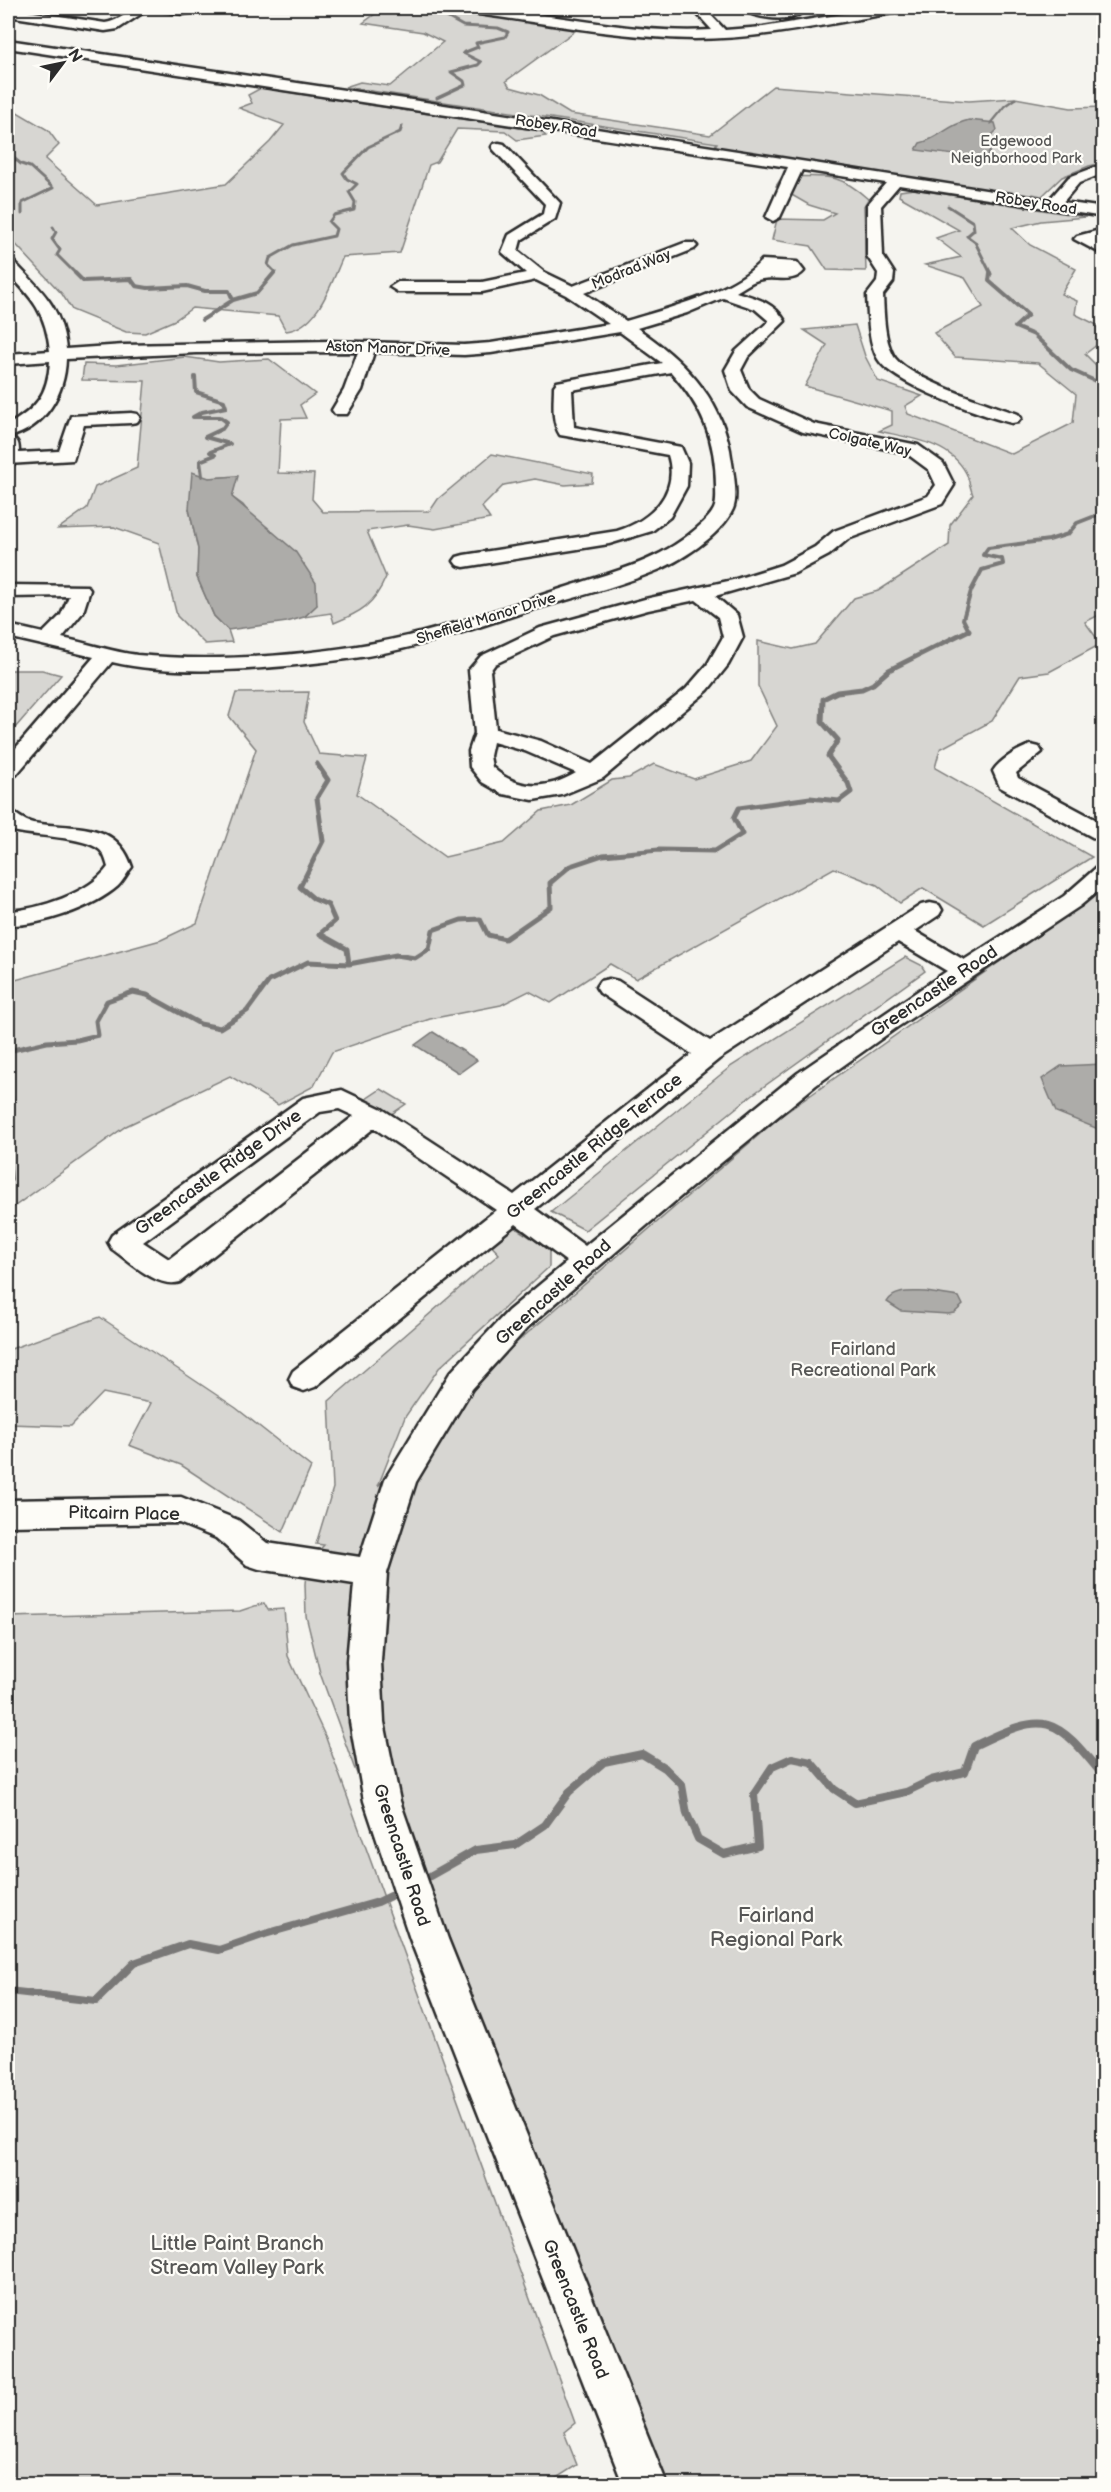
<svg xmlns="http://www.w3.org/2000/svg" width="1111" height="2492" viewBox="0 0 1111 2492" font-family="'Balsamiq Sans',sans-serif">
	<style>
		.green { fill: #d7d6d2; stroke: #81807e; stroke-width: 1.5 }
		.water { fill: #adaca9; stroke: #797877; stroke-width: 1.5 }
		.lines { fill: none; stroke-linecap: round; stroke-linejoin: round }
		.stream-far4 { stroke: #797877; stroke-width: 3 }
		.stream-far3 { stroke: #797877; stroke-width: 4 }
		.stream-far2 { stroke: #797877; stroke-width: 5 }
		.stream-far1 { stroke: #797877; stroke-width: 6 }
		.stream { stroke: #797877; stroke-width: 8 }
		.minor-casing { stroke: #2b2b2b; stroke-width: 5 }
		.minor { fill: #fdfcf7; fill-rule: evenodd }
		.labels { text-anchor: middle; stroke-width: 4.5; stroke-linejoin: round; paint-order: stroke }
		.far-street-label { font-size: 15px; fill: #2b2b2b; stroke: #fdfcf7 }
		.far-park-label { font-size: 15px; fill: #565655; stroke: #fdfcf7 }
		.street-label { font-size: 18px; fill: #2b2b2b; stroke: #fdfcf7 }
		.park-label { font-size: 18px; fill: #565655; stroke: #fdfcf7 }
		.near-park-label { font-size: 21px; fill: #565655; stroke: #fdfcf7 }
	</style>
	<rect width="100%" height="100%" fill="#f5f4ef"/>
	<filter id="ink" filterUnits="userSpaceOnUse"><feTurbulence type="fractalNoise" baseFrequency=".0167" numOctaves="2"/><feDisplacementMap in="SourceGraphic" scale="12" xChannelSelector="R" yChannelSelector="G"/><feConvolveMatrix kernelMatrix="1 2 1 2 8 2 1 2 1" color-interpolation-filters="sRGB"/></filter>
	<g filter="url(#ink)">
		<path class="green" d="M383,8h37l159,20 -73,53 4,6 29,8 31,19 140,21 63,-49 196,15 46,-3 56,10 32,-1v56l-14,3 -27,11 -20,19 -9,-2 -3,4 -317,-50 4,-5 -372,-56 15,-5 30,4 53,-44 -20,-10 -60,-9z
			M261,88l279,43 6,5 -29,4 -12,-9 -48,-2 -20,33 -8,3 -29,88 -57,4c-12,26 -24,70 -57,74l-8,-15 -86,-8 -17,12 -30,13 -19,-1 -54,-22 -10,-16 -54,-58v-133l9,9 31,18 11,15 -14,14 52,46 129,-21 44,-42 14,-17 -45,-17 13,-5 -4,-8z
			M782,177c41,0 54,-7 86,22l-4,7 2,65 -39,-1 -16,-24 -39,-6 5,-21 46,1 12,-7 -26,-8 -33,-19z
			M914,189l172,28 -45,4 -29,7 18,17 46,24 -15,25 16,7 -2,13 26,13 1,14 -17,13 18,18v241l-18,9 16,22 -52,28 -29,4 -28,45 -52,28 -5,19 157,89 -108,68 -61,-37 -23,15 -23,-18 -43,-17 -198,111 -26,-15 -59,39 -22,-12 -28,14 -71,14 -98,33 -18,34 -36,19 -48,-29 -104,50 -118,85v-229l153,-42 36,-17 59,-174 -27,-33 7,-23 73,-1 -5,30 15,32 48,4 -10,36 88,63 59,-14 37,-32 30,-6 41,-25 17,-2 25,-14 40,15 57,-18 26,-35 -19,-40v-45l35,8 22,-5 39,-46 24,-7 71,-46 1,-20 23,-30c-3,-7 -4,-16 -7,-22 -16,-31 -57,-35 -87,-42l13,-6v-14l-87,-25 22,-41 -23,-15 51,-5 10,31 13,25 44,15 -17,10 3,8 104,40 61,-31 3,-29 -38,-31 -83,-6 -21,-24 49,-26 -18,-29 -40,-13 36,-8 -25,-19 23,-8 -60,-34 1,-5z
			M185,357l34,5 50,-3 46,35 -15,11 6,13 -25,1 -3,54 36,1 -2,25 11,13 107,-1 8,-12 54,-45 101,20 -1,9 -27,2 -30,-6 -31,6 -22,22 8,12 -55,10 -27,-4 -41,6 19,46c-12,28 -25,35 -52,46l-3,-10 -27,4 13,-12 -74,-100 -11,-8 5,-21 -28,2 -20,31 9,40 -1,28 17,39 14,14 4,12 -27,2 -28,-28 -18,-73 -45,-16 -56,2 29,-21 8,-21 42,-19 8,-87 -63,-1 2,-16 32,1z
			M8,670h34l19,5 -53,61z
			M1103,885v1599h-458l-226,-576 -65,-141 -34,-94 -14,-57 -1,-32 2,-21 17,-18 -8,-1 17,-56 -4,-87 170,-147 -11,-12 23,-17 38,24v18l-110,101 -34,49 -27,69 103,-113 300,-257 296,-209z
			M905,957l16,8 4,6 -173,124 -167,135 -34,-18 179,-145z
			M381,1089l25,15 -16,11 -24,-16z
			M100,1317l136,91 75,59 -28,65 -102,-67 -52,-20 22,-42 -48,-10 -32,33 -63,-2v-74z
			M264,1603l4,7 16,-1 4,47 38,82 249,685 -11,9 13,33 -30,19h-539v-867l232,-6z"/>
		<path class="water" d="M969,120l26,3 2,7 -8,8 5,7 -9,14 -69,-9 4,-7c20,-5 27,-18 49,-23z
			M192,472l17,6 29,-2 -6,21 63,54 21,32 1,22 -13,12 -17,5 -59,8 -14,-14 -17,-39 1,-28 -9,-40z
			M433,1032l44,28 -18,13 -44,-28z
			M1103,1064v67l-47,-19 -14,-33 19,-13z
			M926,1292l33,5 4,8 -9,8 -6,1 -47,-3 -14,-9c7,-13 26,-10 39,-10z"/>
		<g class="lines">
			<path class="stream-far4" d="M437,98l28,-13 -1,-4 -13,-9 27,-7 3,-3 -18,-9 15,-6 -2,-4 29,-6 3,-5 -10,-4 -35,-2 -22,-12
				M991,123l14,-17 10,-7
				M10,155l11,9 9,3 23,21 -31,15v11
				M948,206l25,16 1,8 -7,6 8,6 16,32
				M53,227l3,5 -4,7 8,11 -3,5 19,19
				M273,274l2,-2 -7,-7 2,-7 23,-13 41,-9 2,-7 -7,-7 5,-7 20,-5 1,-8 -6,-10 8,-8 -10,-5 -4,-6 25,-26 32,-15 2,-6"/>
			<path class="stream-far3" d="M75,273l8,8 48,-2 5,7 12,2 39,-2 18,5h24l4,9
				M990,273l-1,8 39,34 -13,12 19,8 37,35 33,15
				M202,320l31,-20 24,-7 17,-20
				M195,377l1,15 28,9 2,6 -24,5 -9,5h27l7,5 -5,7 -17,8 25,7 -20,8 5,3 -15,6 2,15
				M969,631l-6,-12 8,-28 11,-21 21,-6 -1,-5 -19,-4 5,-7 61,-8 19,-6 9,-11 23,-9 3,-8 -4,-12 5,-1"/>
			<path class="stream-far2" d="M317,764l11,16 -11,18 6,43 -23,46 14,12 14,6 7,16 -15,13 27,15 2,15
				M8,1051l39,-9 30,-2 21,-5 -2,-14 11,-20 26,-9 14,3 53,29 20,4 27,-17 22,-30 39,-19 41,2 47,-9 19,3 14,-9 4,-19 28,-10 19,-1 8,16 17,4 46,-32 -1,-24 20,-17 33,-11 56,-5 56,1 27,-17 -8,-16 5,-10 71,-10 29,3 12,-9 -3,-9 -20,-27 10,-16 -16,-18 1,-23 14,-7 25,-3 11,-5 16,-14 80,-40
				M8,1089l2,7"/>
			<path class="stream-far1" d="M8,1107l4,-6 -2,-6
				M8,1159l2,20 -2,2"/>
			<path class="stream" d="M421,1881l55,-31 39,-5 30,-20 24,-33 35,-30 38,-8 23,14 17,17 5,29 11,25 26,15 34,-8 -4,-52 18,-27 20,-9 19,4 23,27 21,14 51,-11 25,-12 34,-8 9,-26c73,-36 80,-31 130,31
				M8,1991l88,10 38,-38 54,-19 31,6 46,-16 113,-32 23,-11"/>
			<g class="minor-casing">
				<path id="minor" d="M8,8l97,15c18,-2 24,-17 45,-15l-32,21 -13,2 -97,-15z
					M162,8h39l-2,3 -16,3 -19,-3z
					M458,8c26,-3 53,3 78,6 58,8 117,20 176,16l-20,-22h12l21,22 38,-3 117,-19h25l-6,4c-67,11 -135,27 -204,27 -77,-1 -155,-17 -231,-27z
					M741,8h17l12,3 25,-2 6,4c-12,10 -49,5 -60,-5z
					M8,40l417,62 624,98 20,-23 35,-13v9l-25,10 -16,19 41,6v9l-205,-32 -18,21 2,50 11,17 -1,9 -10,13c1,19 1,43 10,60 12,23 99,50 125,59l3,4 -3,4 -6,1c-29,-7 -120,-39 -134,-64 -10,-17 -10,-44 -11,-64l10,-13 1,-9 -11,-17v-51l19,-22 -84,-13 -22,47 -7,4 -7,-4 22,-50 -780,-119z
					M499,143l5,1 56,59 -5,16 -34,21 -3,11 26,21 29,14 111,-43h10l3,3 -3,3 -110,44 42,28c39,-12 109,-29 136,-61l35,2 7,9c-11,13 -28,5 -42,8 -9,1 -19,9 -26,13 20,6 38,10 49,29l-37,36 -7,13 8,19 10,10 55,25 104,21 25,18 11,22 -12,19 -94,35 -19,16 -34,18 -80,23 22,19 6,22 -15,28 -20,25 -105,88 -41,17 -29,5 -30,-6 -21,-12 -12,-15 -1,-16 6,-18 -6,-63 12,-14 59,-28 105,-29 88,-19 48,-15 34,-18 19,-16 94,-35 8,-11 -7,-15 -23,-17 -103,-21 -56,-25 -15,-16 -7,-21 11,-19 33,-30 -14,-12 -32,-11 -36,15 -50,15c44,30 83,68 93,122 2,15 9,46 3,59 -12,27 -54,53 -80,63 -39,16 -81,26 -122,38 -60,19 -120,41 -184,49 -69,9 -166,19 -235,3l-96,113 -8,2v-20l86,-100 -86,-20v-12l35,8 18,-18 8,-19 -61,1v-12l79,1 3,4 -7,22 -21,26c25,5 50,14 75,17 83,8 190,0 271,-19 56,-13 111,-34 165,-51 44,-14 88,-25 123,-56 7,-6 14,-12 18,-20 3,-6 2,-15 2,-22 0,-48 -14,-80 -45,-115l-99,18 2,37 107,20 7,16 -1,23 -17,31 -18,14 -43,13 -145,23 -7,-2 -3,-4 3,-4 7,-2 153,-24c33,-10 63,-38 51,-76l-102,-19 -6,-1c-9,-14 -6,-34 -6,-49l3,-4 105,-19 -42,-31 -129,21 -27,2 -90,-3 -12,38 -15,24h-12l-3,-4 12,-20 14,-38 -162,1 -130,6c-1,35 -21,69 -57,78 10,2 10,8 10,16l40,-2 12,-35 60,-3 6,1 3,4 -3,4 -6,1 -47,2 -11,35 -65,4v-39c28,-16 40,-30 42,-64l-42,3v-10l42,-3c-4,-38 -17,-52 -42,-78v-14l5,2c28,29 49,46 53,88l58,-4 206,-4 134,4 27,-2 118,-19 -43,-29 -30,-15 -54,12h-84l-8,-5 8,-5h84l44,-9 -24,-21 7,-17 34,-21 2,-10 -51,-54 -2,-3 2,-3zM696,600l22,17 5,20 -16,28 -21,24 -94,75 -51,-23 -45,-12 -6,-58 5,-7 59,-28 94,-26zM493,742l32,9 51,22c-29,17 -58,18 -84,-6l-2,-11z
					M1104,229v9l-9,2 9,5v10l-30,-16 3,-3z
					M1031,745l8,2 3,5 -26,21 2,5 86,46v17l-8,-2 -96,-52 -7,-16c7,-11 25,-22 38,-26z
					M8,811c10,3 15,10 25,12 40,7 83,-4 99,44 -5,6 -9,14 -14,19 -25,22 -78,40 -110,39v-14c30,-1 82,-18 100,-44 -2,-6 -3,-12 -8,-17 -15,-14 -67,-13 -91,-20l-1,-1z
					M1104,866v20l-24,20 -184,122 -80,57 -122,100 -166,142 -56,62 -56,93 -29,91 -6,88 3,61 16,79 48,138 219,545h-44l-213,-545 -46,-138 -14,-79 -3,-61 7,-77 -95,-15 -12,-4 -31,-27 -37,-15 -171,3v-26l173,-3 57,23 29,23 93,14 25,-78 65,-106 58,-62 59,-49 -51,-38 -201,163 -11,4 -11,-4 -4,-8 4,-8 203,-161 -122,-82 -194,154c-23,7 -49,-20 -68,-33l-4,-7 4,-7 191,-137 39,-8 40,19 132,86 178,-141 -92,-61 -4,-6 4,-6 9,-2 9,2 92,60 211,-136 9,-2 9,2 3,5 -3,5 -24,16 49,29 100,-64 32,-28zM898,942l49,29 -149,102 -213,173 -50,-37 184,-150zM339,1109l15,7 -185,143 -26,-17 177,-130z"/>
			</g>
			<use href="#minor" class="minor"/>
		</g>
	</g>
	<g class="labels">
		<g class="far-street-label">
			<text transform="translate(556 126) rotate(9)" y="5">Robey Road</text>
			<text transform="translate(1036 203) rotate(9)" y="5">Robey Road</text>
			<text transform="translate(631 269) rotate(-22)" y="5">Modrad Way</text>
			<text transform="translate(388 348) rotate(2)" y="5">Aston Manor Drive</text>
			<text transform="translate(870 442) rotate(13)" y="5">Colgate Way</text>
			<text transform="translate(486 618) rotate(-17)" y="5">Sheffield Manor Drive</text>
		</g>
		<g class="far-park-label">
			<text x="1016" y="146">Edgewood<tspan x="1016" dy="17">Neighborhood Park</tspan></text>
		</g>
		<g class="street-label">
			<text transform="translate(934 991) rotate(-34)" y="6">Greencastle Road</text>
			<text transform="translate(594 1146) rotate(-39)" y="6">Greencastle Ridge Terrace</text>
			<text transform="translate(218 1172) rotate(-36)" y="6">Greencastle Ridge Drive</text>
			<text transform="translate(553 1292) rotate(-42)" y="6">Greencastle Road</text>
			<text transform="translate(124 1513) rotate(1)" y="6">Pitcairn Place</text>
			<text transform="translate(402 1855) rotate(72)" y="6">Greencastle Road</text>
			<text transform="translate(576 2309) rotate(68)" y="6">Greencastle Road</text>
		</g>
		<g class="park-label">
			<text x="863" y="1355">Fairland<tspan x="863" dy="21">Recreational Park</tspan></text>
		</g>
		<g class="near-park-label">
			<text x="776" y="1922">Fairland<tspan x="776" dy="24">Regional Park</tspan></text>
			<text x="237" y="2250">Little Paint Branch<tspan x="237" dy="24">Stream Valley Park</tspan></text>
		</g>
	</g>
	<rect width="1111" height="2492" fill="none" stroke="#fdfcf7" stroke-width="30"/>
	<rect x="15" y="15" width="1081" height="2462" fill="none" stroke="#2b2b2b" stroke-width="2" filter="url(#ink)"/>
	<g transform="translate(63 63) rotate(58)" stroke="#fdfcf7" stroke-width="4.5" paint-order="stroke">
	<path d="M0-4.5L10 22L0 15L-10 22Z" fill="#2b2b2b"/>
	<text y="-9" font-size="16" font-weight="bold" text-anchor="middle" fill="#2b2b2b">N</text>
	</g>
</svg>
